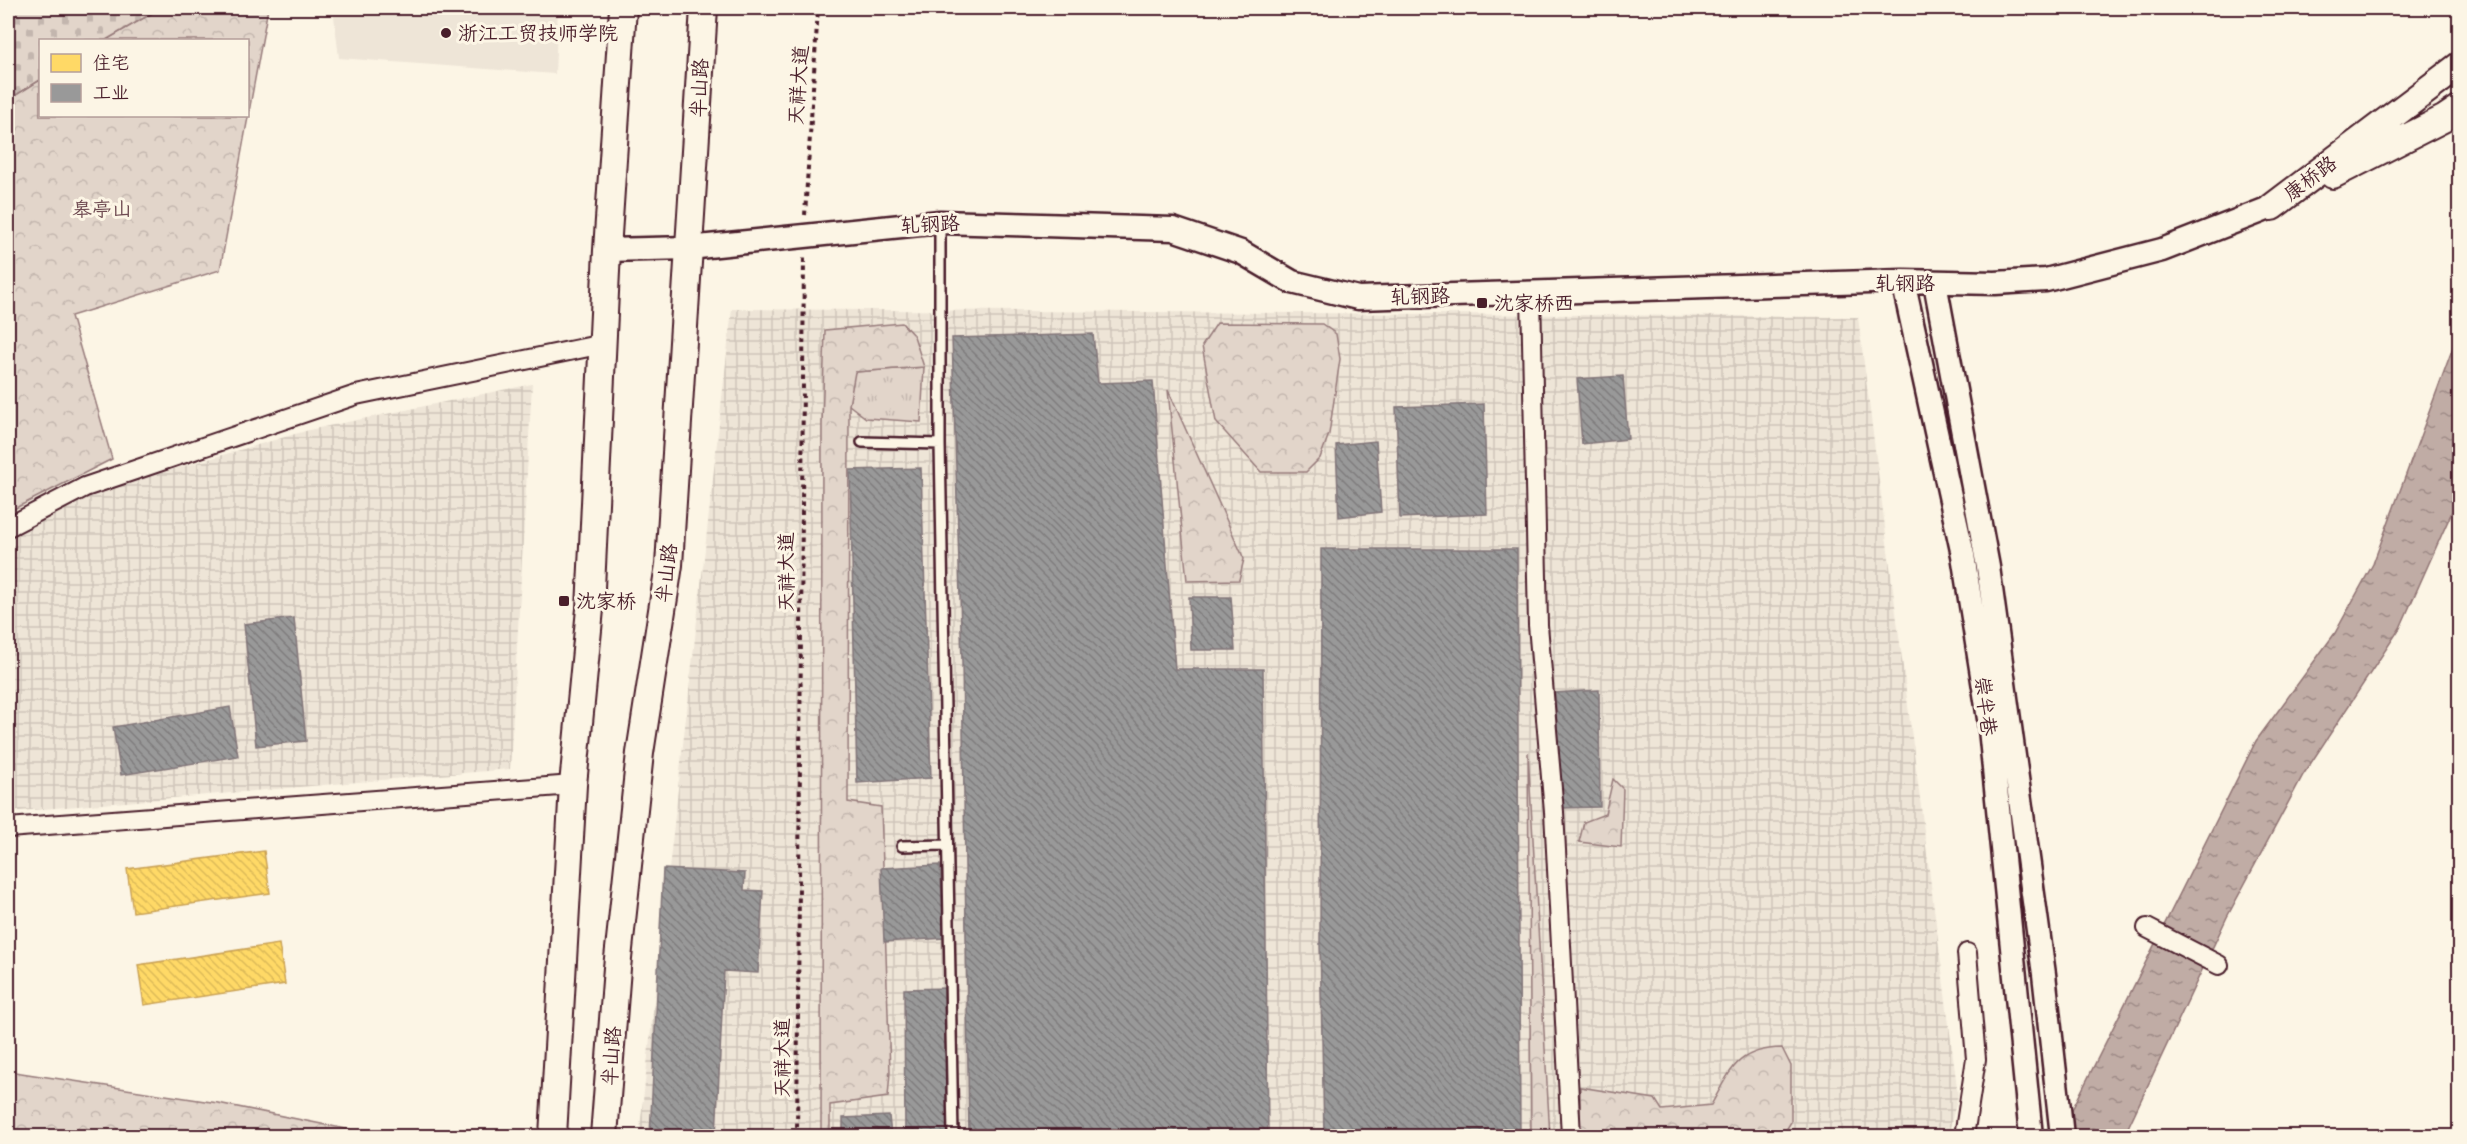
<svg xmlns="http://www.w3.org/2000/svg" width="2467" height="1144" viewBox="0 0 2467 1144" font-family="'Patrick Hand','LXGW WenKai TC',sans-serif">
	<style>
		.built { fill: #eee5d7 }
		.industrial { fill: url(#industrial-grid) }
		.grass { fill: url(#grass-tufts); stroke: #967a7a; stroke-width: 1.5 }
		.forest { fill: url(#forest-crowns); stroke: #967a7a; stroke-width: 1.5 }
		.cemetery { fill: url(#cemetery-stones); stroke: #967a7a; stroke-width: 1.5 }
		.water { fill: url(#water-ripples); stroke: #917474; stroke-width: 1.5 }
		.homes { fill: url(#homes-back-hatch); stroke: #c9a154; stroke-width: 1.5 }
		.industry { fill: url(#industry-back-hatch); stroke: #817478; stroke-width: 1.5 }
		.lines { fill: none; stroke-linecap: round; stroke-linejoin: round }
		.service-casing { stroke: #4a1f2b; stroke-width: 14 }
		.minor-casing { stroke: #4a1f2b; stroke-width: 22 }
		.tertiary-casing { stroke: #4a1f2b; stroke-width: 27 }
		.secondary-casing { stroke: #4a1f2b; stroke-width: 30 }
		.path { stroke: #4a1f2b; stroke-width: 4; stroke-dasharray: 4.5 4.5; stroke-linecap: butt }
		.service { stroke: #fcf5e5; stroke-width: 9 }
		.minor { stroke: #fcf5e5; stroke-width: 18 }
		.tertiary { stroke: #fcf5e5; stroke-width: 22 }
		.secondary { stroke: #fcf5e5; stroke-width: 26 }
		.poi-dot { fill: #4a1f2b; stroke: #fcf5e5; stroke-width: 2 }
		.labels { text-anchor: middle; stroke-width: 6; stroke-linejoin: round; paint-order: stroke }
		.poi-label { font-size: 20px; fill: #4a1f2b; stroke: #fcf5e5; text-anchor: start }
		.street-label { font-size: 20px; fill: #4a1f2b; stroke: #fcf5e5 }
		.park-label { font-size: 20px; fill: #704c53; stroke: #fcf5e5 }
	</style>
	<defs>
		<pattern id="industrial-grid" width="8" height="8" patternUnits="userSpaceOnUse" patternTransform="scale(1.5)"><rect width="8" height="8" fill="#eee5d7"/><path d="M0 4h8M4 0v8" fill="none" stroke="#cec4b9"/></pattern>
		<pattern id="grass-tufts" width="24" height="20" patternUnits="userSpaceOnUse" patternTransform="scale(1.5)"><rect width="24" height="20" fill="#e2d5ca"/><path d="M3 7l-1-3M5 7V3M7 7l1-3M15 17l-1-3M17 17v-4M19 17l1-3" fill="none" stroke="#c3b6ae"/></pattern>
		<pattern id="forest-crowns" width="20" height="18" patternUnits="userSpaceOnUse" patternTransform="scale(1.5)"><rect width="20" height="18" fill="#e2d5ca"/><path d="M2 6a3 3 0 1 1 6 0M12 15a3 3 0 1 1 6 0" fill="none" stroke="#c3b6ae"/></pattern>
		<pattern id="cemetery-stones" width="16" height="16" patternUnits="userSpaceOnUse" patternTransform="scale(1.5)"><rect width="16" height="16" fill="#e2d5ca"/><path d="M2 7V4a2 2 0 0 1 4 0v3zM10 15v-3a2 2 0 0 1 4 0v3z" fill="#c3b6ae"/></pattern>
		<pattern id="water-ripples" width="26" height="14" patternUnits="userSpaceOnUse" patternTransform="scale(1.5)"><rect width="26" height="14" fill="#c0aca5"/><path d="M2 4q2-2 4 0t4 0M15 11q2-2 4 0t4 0" fill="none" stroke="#9e8b87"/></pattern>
		<pattern id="homes-back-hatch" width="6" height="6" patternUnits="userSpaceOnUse" patternTransform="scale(1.5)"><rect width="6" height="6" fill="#ffd966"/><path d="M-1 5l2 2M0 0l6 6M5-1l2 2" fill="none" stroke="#dcba59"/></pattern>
		<pattern id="industry-back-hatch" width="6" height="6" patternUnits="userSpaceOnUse" patternTransform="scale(1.5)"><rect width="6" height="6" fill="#999"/><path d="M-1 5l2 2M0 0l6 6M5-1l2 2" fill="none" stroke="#7f7c7d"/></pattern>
	</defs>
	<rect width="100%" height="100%" fill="#fcf5e5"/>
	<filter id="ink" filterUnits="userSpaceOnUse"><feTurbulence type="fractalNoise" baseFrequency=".0167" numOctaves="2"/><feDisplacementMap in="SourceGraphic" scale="12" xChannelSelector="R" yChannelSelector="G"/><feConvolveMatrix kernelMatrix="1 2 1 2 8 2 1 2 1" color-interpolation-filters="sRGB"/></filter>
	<g filter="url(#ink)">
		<path class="built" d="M333,8h225l-3,66 -216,-16z"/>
		<path class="industrial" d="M732,309l1126,8 100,778 -10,41h-1309z
			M532,384l-22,385 -502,43v-285l46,-23 255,-74z"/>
		<path class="grass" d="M924,367l-3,55 -55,-4 -17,-13 5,-33z"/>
		<path class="forest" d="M161,8h107l-48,262 -149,46 41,143 -104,53v-412l32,-20v36h208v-76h-142z
			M902,323l12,13 10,31 -69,5 -6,33 -1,397 33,5 9,265 -2,25 -58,8v31h-9l1,-712 3,-94z
			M1217,323l105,1 14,10 4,25 -11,75 -9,24 -14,14h-45l-45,-50 -14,-76z
			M1168,390l76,169 -5,21 -52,1z
			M1528,752l22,384h-19z
			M1613,779l10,10 -2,58 -42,-5 5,-20 21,-8z
			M1782,1048l9,18v56l-8,13 -203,-5v-43l75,12 7,11 49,-5c20,-35 25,-56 71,-57z
			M8,1071l210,32 153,31v2h-363z"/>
		<path class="cemetery" d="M8,8h153l-55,32h-66v40l-32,20z"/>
		<path class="water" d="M2459,331v165l-59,132 -97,147 -76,142 -103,219h-65l197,-395 79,-108 38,-69z"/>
		<path class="homes" d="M264,851l6,42 -137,19 -6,-43z
			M279,944l6,40 -141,21 -6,-40z"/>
		<path class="industry" d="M1093,334l5,49 55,-2 22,288h88l5,467h-299l-7,-474 -10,-324z
			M1623,376l5,63 -46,5 -5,-65z
			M1484,404l3,110 -87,4 -4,-111z
			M1376,441l5,71 -42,5 -3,-72z
			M921,468l10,310 -74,5 -7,-313z
			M1321,549h196l3,587h-196l-4,-193z
			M1189,597h42l4,53h-44z
			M294,618l12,123 -50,5 -12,-122z
			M1599,690l1,117 -38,1 -7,-115z
			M230,707l8,49 -117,19 -8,-48z
			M940,865l5,73 -61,4 -3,-74z
			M663,869l82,4 -1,17 19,1 -5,82 -34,-2 -8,165h-66z
			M948,988l2,148h-45l-1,-147z
			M889,1116l2,20h-48v-18z"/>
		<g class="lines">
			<g class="service-casing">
				<path id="service" d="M940,222v222l13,692
					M862,442l78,2
					M902,846l45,-1"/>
			</g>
			<g class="minor-casing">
				<path id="minor" d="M1531,294l7,331 16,187 17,324
					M8,527l77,-40 271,-92 247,-51
					M8,828l565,-43
					M2147,928l72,37
					M1964,1136l12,-77 -9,-106"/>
			</g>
			<g class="tertiary-casing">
				<path id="tertiary" d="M607,250l82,-2 251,-26 233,7 68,23 51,30 66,16 545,-17 92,2 51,-3 116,-30 110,-43
					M1903,281l60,274 26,164 42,417
					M1935,283l53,284 56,407 18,162"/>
			</g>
			<g class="secondary-casing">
				<path id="secondary" d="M2333,175l112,-57 15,-10
					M2272,207l188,-142
					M553,1136l20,-351 17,-176 17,-359 16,-242
					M604,1136l13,-168 23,-215 29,-188 35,-557"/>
			</g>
			<path class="path" d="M805,215l13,-207
				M797,1136l7,-881"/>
			<use href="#service" class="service"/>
			<use href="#minor" class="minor"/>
			<use href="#tertiary" class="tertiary"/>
			<use href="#secondary" class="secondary"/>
		</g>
	</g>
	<g class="poi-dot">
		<circle cx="446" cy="33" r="6"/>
		<rect x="1476" y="297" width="12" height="12" rx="3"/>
		<rect x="558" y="595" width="12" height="12" rx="3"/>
	</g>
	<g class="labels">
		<g class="poi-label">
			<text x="458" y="40">浙江工贸技师学院</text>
			<text x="1494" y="310">沈家桥西</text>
			<text x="576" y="608">沈家桥</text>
		</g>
		<g class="street-label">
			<text transform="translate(798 85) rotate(-86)" y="7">天祥大道</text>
			<text transform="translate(699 88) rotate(-87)" y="7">半山路</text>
			<text transform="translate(2310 178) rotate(-37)" y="7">康桥路</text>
			<text transform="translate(930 224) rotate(-3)" y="7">轧钢路</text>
			<text x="1905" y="290">轧钢路</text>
			<text transform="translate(1420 296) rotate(-2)" y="7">轧钢路</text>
			<text transform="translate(786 572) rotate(-90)" y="7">天祥大道</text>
			<text transform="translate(666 573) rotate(-83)" y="7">半山路</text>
			<text transform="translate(1986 706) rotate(83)" y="7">崇半巷</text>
			<text transform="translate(611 1056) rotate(-86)" y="7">半山路</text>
			<text transform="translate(782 1058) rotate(-90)" y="7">天祥大道</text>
		</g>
		<g class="park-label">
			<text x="102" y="216">皋亭山</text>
		</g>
	</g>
	<rect width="2467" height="1144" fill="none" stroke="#fcf5e5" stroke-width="30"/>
	<rect x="15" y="15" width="2437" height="1114" fill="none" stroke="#4a1f2b" stroke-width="2" filter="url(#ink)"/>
	<rect x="39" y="39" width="210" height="78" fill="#fcf5e5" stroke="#b59f9b" stroke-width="1.5"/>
	<rect x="51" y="54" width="30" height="18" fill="#ffd966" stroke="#b59f9b" stroke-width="1.5"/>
	<text x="93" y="69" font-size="18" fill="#4a1f2b">住宅</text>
	<rect x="51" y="84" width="30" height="18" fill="#999999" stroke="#b59f9b" stroke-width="1.5"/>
	<text x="93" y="99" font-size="18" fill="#4a1f2b">工业</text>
</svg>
